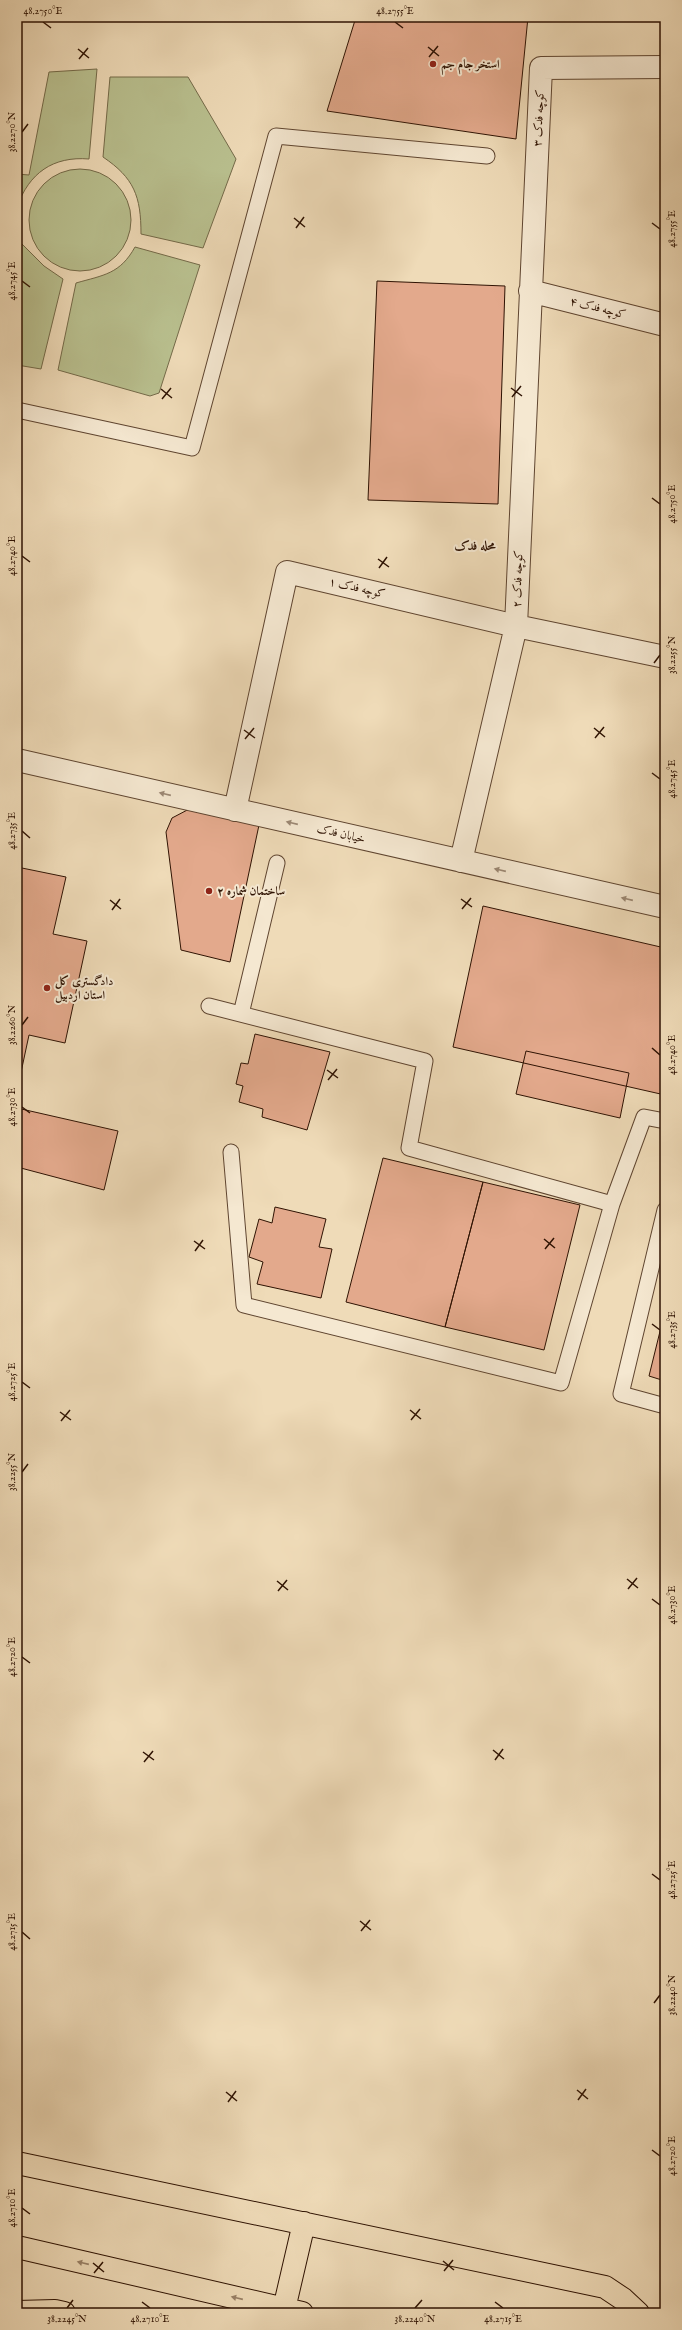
<svg xmlns="http://www.w3.org/2000/svg" width="682" height="2330" font-family="'IM FELL English',Amiri,serif">
<style>
.green{fill:#b9c08f;stroke:#746a49}
.building{fill:#e3a98c;stroke:#2f1303}
.lines{fill:none;stroke-linecap:round;stroke-linejoin:round}
.service-casing{stroke:#5f4530;stroke-width:17}
.minor-casing{stroke:#5f4530;stroke-width:24}
.trunk-casing{stroke:#2f1303;stroke-width:24}
.service{stroke:#f5e8d1;stroke-width:15}
.minor{stroke:#f5e8d1;stroke-width:22}
.trunk{stroke:#efdbb8;stroke-width:22}
.oneway{fill:#9c8874}
.oneway2{fill:#998167}
.ticks{fill:none;stroke:#2f1303;stroke-width:1.5}
.poi-dot{fill:#8f2418;stroke:#f5e8d1;stroke-width:1.5}
.labels{text-anchor:middle;dominant-baseline:central;stroke-width:4;stroke-linejoin:round;paint-order:stroke}
.poi-label{font-size:12px;font-weight:bold;fill:#2f1303;stroke:#f5e8d1;text-anchor:start}
.street-label{font-size:12px;fill:#2f1303;stroke:#f5e8d1}
.neighbourhood-label{font-size:13px;font-weight:bold;fill:#2f1303;stroke:#f5e8d1}
.neatline{fill:none;stroke:#2f1303;stroke-width:1.5}
.ticks-label{font-size:10px;text-anchor:middle;fill:#2f1303}
</style>
<rect width="100%" height="100%" fill="#efdbb8"/>
<filter id="stains"><feTurbulence type="fractalNoise" baseFrequency=".005" numOctaves="4"/><feColorMatrix values="0 0 0 0 .2 0 0 0 0 .09 0 0 0 0 .02 0 0 0 .5 -.17"/></filter>
<radialGradient id="worn" r=".72"><stop offset=".6" stop-color="#630" stop-opacity="0"/><stop offset="1" stop-color="#630" stop-opacity=".3"/></radialGradient>
<!-- green -->
<path class="green" d="M97,69L89,159C53,156 29,173 17,207V174L29,175L49,72Z
M110,77H188L236,159L203,248L141,234C141,196 134,178 103,157Z
M29 220a51 51 0 1 1 102 0a51 51 0 1 1-102 0Z
M21,243L44,266L63,279L41,369L17,365V244Z
M135,247L200,265L159,393L150,396L58,370L76,283C104,275 120,274 135,247Z"/>
<!-- building -->
<path class="building" d="M356,17H528L516,139L327,111Z
M377,281L505,286L498,504L368,500Z
M193,807L259,825L230,962L181,950L166,832L172,818Z
M17,867L66,877L53,934L87,941L65,1043L29,1035L17,1091Z
M483,906L665,948V1095L453,1047Z
M255,1034L330,1052L307,1130L262,1117L263,1109L239,1102L243,1086L236,1084L241,1063L248,1064Z
M526,1051L629,1073L620,1118L516,1094Z
M17,1108L118,1131L104,1190L17,1167Z
M383,1158L483,1182L445,1327L346,1302Z
M483,1182L580,1205L544,1350L445,1327Z
M275,1207L326,1219L319,1247L332,1249L321,1298L257,1284L263,1262L249,1257L259,1219L272,1223Z
M665,1311V1381L649,1376Z"/>
<g class="lines">
<defs>
<path id="service" d="M17,410L192,448L276,136L487,156
M209,1006L425,1061L409,1148L612,1204
M241,1014L277,863
M231,1152L244,1305L561,1383L612,1204L644,1117L665,1121
M665,1210L621,1394L665,1406"/>
<path id="minor" d="M530,291L665,325
M17,760L665,907
M235,810L287,572L516,626L665,657
M461,861L516,626L541,68L665,67"/>
<path id="trunk" d="M17,2163L605,2287L623,2299L638,2313
M17,2247L302,2313
M284,2309L304,2223
M17,2312L55,2311L64,2313"/>
</defs>
<!-- service casing -->
<use href="#service" class="service-casing"/>
<!-- minor casing -->
<use href="#minor" class="minor-casing"/>
<!-- trunk casing -->
<use href="#trunk" class="trunk-casing"/>
<!-- service -->
<use href="#service" class="service"/>
<!-- minor -->
<use href="#minor" class="minor"/>
<!-- trunk -->
<use href="#trunk" class="trunk"/>
</g>
<!-- one-way arrows -->
<defs><path id="oneway-solid" d="M-6-.8H1V-3.2L6.5 0L1 3.2V.8H-6Z"/></defs>
<g class="oneway">
<use href="#oneway-solid" transform="translate(165 794) rotate(-167)"/>
<use href="#oneway-solid" transform="translate(292 823) rotate(-167)"/>
<use href="#oneway-solid" transform="translate(500 870) rotate(-167)"/>
<use href="#oneway-solid" transform="translate(627 899) rotate(-167)"/>
</g>
<g class="oneway2">
<use href="#oneway-solid" transform="translate(83 2263) rotate(-167)"/>
<use href="#oneway-solid" transform="translate(237 2298) rotate(-167)"/>
</g>
<!-- ticks -->
<path class="ticks" d="M43,22L51,28M395,22L403,28M428,47L439,56M78,49L89,58M429,57L438,46M79,59L88,48M22,132L28,124M294,218L305,227M652,223L660,229M296,228L304,217M22,281L30,287M511,388L522,396M161,389L172,398M512,397L521,386M162,399L171,388M652,498L660,504M22,556L30,562M378,559L389,567M379,568L387,557M654,663L660,655M594,728L605,737M244,730L255,738M595,738L604,727M245,739L254,728M652,773L660,779M22,831L30,838M461,899L472,907M110,900L121,909M462,909L471,898M112,910L120,899M22,1025L28,1017M652,1048L660,1055M327,1070L338,1078M328,1080L337,1069M22,1107L30,1113M544,1239L555,1248M194,1241L205,1249M545,1249L554,1238M195,1251L203,1240M652,1324L660,1330M22,1382L30,1388M410,1410L421,1419M60,1412L71,1420M411,1420L420,1409M61,1421L70,1410M22,1472L28,1464M627,1579L638,1588M277,1581L288,1590M628,1589L637,1578M278,1591L287,1580M652,1599L660,1605M22,1657L30,1663M493,1750L504,1759M143,1752L154,1760M495,1760L503,1749M144,1762L153,1751M652,1874L660,1880M360,1921L371,1930M361,1931L370,1920M22,1932L30,1939M654,2003L660,1995M577,2090L588,2099M226,2092L237,2101M578,2100L586,2089M228,2102L236,2091M652,2150L660,2156M22,2208L30,2214M443,2261L454,2270M93,2263L104,2272M444,2271L453,2260M94,2273L103,2262M142,2302L150,2308M495,2302L503,2308M67,2308L73,2300M415,2308L422,2300"/>
<!-- markers -->
<g class="poi-dot">
<circle cx="433" cy="64" r="4"/>
<circle cx="209" cy="891" r="4"/>
<circle cx="47" cy="988" r="4"/>
</g>
<g class="labels">
<!-- poi labels -->
<g class="poi-label">
<text x="441" y="64">استخر جام جم</text>
<text x="217" y="891">ساختمان شماره ۲</text>
<text x="55" y="981">دادگستری کل<tspan x="55" dy="14">استان اردبیل</tspan></text>
</g>
<!-- street labels -->
<g class="street-label">
<text transform="translate(539 118) rotate(-87)">کوچه فدک ۳</text>
<text transform="translate(598 308) rotate(14)">کوچه فدک ۴</text>
<text transform="translate(518 579) rotate(-88)">کوچه فدک ۲</text>
<text transform="translate(357 588) rotate(13)">کوچه فدک ۱</text>
<text transform="translate(341 834) rotate(13)">خیابان فدک</text>
</g>
<!-- neighbourhood labels -->
<g class="neighbourhood-label">
<text x="475" y="546">محله فدک</text>
</g>
</g>
<!-- margin -->
<rect width="682" height="2330" fill="none" stroke="#efdbb8" stroke-width="44"/>
<rect x="22" y="22" width="638" height="2286" class="neatline"/>
<g class="ticks-label">
<text x="43" y="14">48.2750°E</text>
<text x="395" y="14">48.2755°E</text>
<text transform="translate(11 132) rotate(-90)" y="4">38.2270°N</text>
<text transform="translate(671 229) rotate(-90)" y="4">48.2755°E</text>
<text transform="translate(11 281) rotate(-90)" y="4">48.2745°E</text>
<text transform="translate(671 504) rotate(-90)" y="4">48.2750°E</text>
<text transform="translate(11 556) rotate(-90)" y="4">48.2740°E</text>
<text transform="translate(671 655) rotate(-90)" y="4">38.2255°N</text>
<text transform="translate(671 779) rotate(-90)" y="4">48.2745°E</text>
<text transform="translate(11 831) rotate(-90)" y="4">48.2735°E</text>
<text transform="translate(11 1025) rotate(-90)" y="4">38.2260°N</text>
<text transform="translate(671 1055) rotate(-90)" y="4">48.2740°E</text>
<text transform="translate(11 1107) rotate(-90)" y="4">48.2730°E</text>
<text transform="translate(671 1330) rotate(-90)" y="4">48.2735°E</text>
<text transform="translate(11 1382) rotate(-90)" y="4">48.2725°E</text>
<text transform="translate(11 1472) rotate(-90)" y="4">38.2255°N</text>
<text transform="translate(671 1605) rotate(-90)" y="4">48.2730°E</text>
<text transform="translate(11 1657) rotate(-90)" y="4">48.2720°E</text>
<text transform="translate(671 1880) rotate(-90)" y="4">48.2725°E</text>
<text transform="translate(11 1932) rotate(-90)" y="4">48.2715°E</text>
<text transform="translate(671 1995) rotate(-90)" y="4">38.2240°N</text>
<text transform="translate(671 2156) rotate(-90)" y="4">48.2720°E</text>
<text transform="translate(11 2208) rotate(-90)" y="4">48.2710°E</text>
<text x="67" y="2322">38.2245°N</text>
<text x="150" y="2322">48.2710°E</text>
<text x="415" y="2322">38.2240°N</text>
<text x="503" y="2322">48.2715°E</text>
</g>
<rect width="100%" height="100%" filter="url(#stains)"/>
<rect width="100%" height="100%" fill="url(#worn)"/>
</svg>
